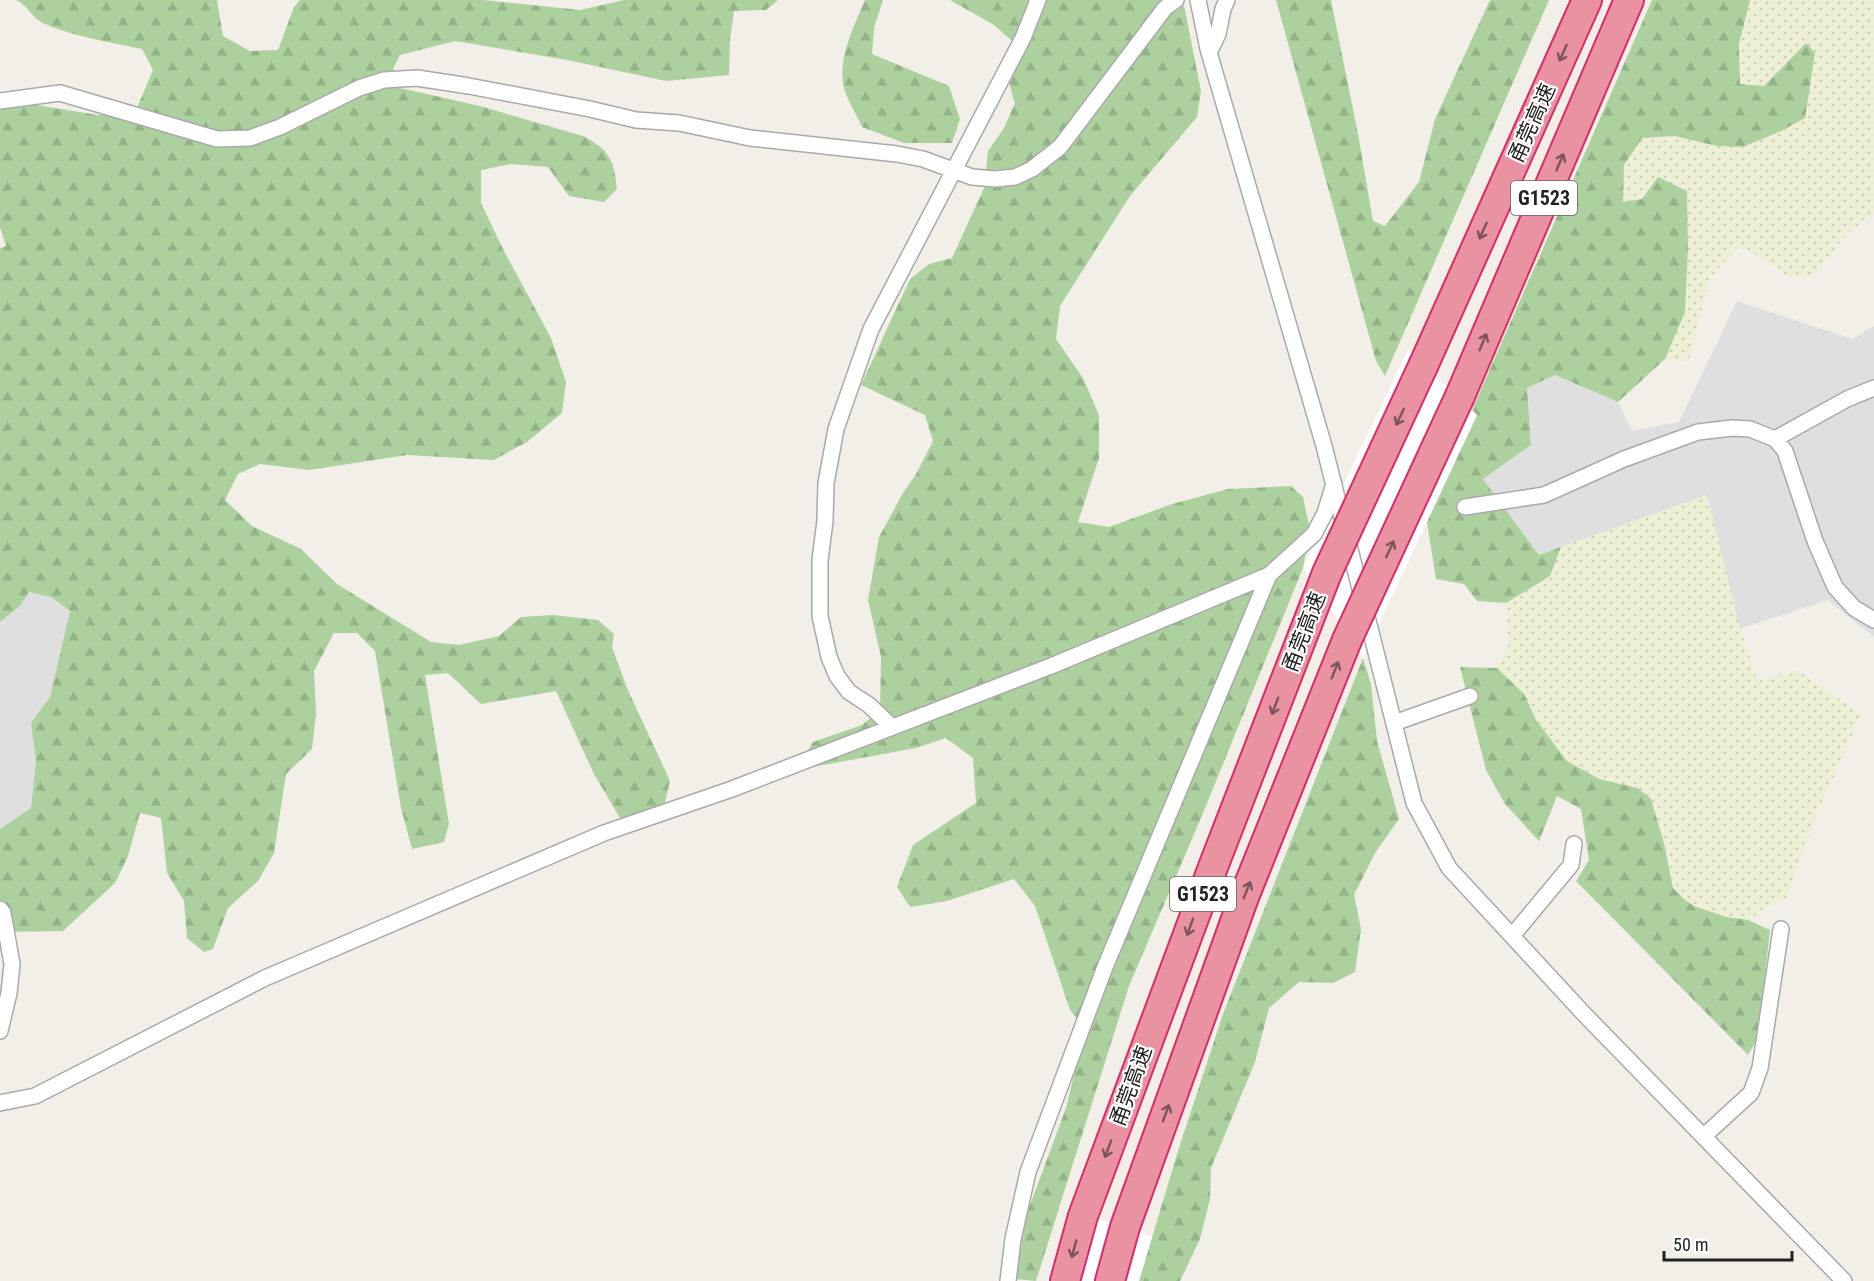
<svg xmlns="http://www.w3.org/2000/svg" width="1874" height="1281" font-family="'Roboto Condensed','Noto Sans SC',sans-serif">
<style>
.residential{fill:#e0dfdf}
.farmland{fill:url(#farmland-dots)}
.forest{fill:url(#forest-firs)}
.pier{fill:#fff}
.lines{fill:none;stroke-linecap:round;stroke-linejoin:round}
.minor-casing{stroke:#a9a9a9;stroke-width:18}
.motorway-casing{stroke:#dc2a67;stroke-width:32}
.minor{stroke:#fff;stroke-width:15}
.motorway{stroke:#e892a2;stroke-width:28}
.motorway-bridge-casing{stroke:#dc2a67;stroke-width:32;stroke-linecap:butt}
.motorway-bridge{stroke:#e892a2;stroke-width:28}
.oneway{stroke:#7b545c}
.labels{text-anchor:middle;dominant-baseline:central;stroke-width:4.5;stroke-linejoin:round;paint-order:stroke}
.shield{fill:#fff;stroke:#646464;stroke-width:1.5}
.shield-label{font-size:20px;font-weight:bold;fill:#222}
.street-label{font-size:21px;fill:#222;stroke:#fff}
</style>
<defs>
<pattern id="farmland-dots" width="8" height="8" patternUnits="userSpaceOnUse" patternTransform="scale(1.5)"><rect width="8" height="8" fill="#eef0d5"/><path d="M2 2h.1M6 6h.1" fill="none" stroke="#ccceb7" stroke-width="1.8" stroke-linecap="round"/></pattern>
<pattern id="forest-firs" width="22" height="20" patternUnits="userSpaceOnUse" patternTransform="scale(1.5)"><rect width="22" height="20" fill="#add19e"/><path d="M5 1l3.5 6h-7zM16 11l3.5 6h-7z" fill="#95b388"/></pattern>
</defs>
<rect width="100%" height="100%" fill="#f2efe9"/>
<!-- residential -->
<path class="residential" d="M1737,301L1853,339L1874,326V637L1828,600L1740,629L1707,496L1539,555L1483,479L1531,445L1527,388L1555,375L1618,402L1632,431L1679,422Z
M29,592L51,597L70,611L50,697L31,723L36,761L31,808L0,829V622L20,606Z"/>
<!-- farmland -->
<path class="farmland" d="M1750,0H1874V212L1845,236L1830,256L1810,277H1789L1745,248H1737L1710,278L1688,362L1665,359L1685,312L1688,248L1687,191L1622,202L1624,165L1643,137L1674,136L1717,146L1792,56L1764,86L1740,85L1739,44Z
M1707,495L1740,629L1758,681L1797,670L1862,714L1815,818L1787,897L1748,920L1726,917L1694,906L1685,900L1673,888L1664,843L1651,799L1638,788L1599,779L1567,761L1536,720L1524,694L1497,668L1509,644L1506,603L1550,576L1561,547Z"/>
<!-- forest -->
<path class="forest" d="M16,0H217L223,36L250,51L278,50L294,7L300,0H483L580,10L624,0H778L766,10L734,11L730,39L729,75L666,81L567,60L455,41L400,55L393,69L400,88L480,106L583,136C610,150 614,160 617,189L604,202L569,196L548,167L511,164L481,170V203L503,249L551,338L566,382L562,413L527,442L494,460L407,455L309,470L260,464L238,474L225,500L252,526L301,549L337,584L431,642L459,645L499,636L521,617L553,615L598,620L614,634L612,647L627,688L670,781L665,802L644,815L620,818L594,774L556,691L481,704L448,673L425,675L449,824L444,842L412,849L401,808L375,651L357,633H334L314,671L316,714L312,749L286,774L274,853L258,881L228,908L213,949L204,952L187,938L184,901L167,873L161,818L140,813L128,856L115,883L63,931L0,932V829L31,808L36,761L31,723L50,697L70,611L51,597L29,592L20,606L0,622V248L6,246L0,227V105L11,101L98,115L137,108L153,70L142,49C110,42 75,37 45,24C33,20 28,5 16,0Z
M865,0H883L874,28L872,54L949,86L960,119L952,143H904L862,127C856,113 845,97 843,83C839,55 855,24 865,0Z
M950,0H1181L1185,10L1201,91L1197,117L1130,196L1060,306L1056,339L1083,378L1099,415V458L1078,522L1109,527L1172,504L1228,489L1291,486L1303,497L1310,530L1303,568L1201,818L1129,986L1036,1281L1016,1279L1026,1216L1066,1108L1085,1029L1070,1010L1035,906L1014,879L947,901L910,907L897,887L913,845L976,803L973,758L946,738L916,748L796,770L813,742L862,725L880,710L881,657L868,600L879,537L903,493L916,474L933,441L925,415L861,385L910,279L929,264L952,258L984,188L988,151L1004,128L1015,103C1006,80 1010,66 1013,42L994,25Z
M1276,0H1331L1358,134L1373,221L1385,226L1419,182L1435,119L1490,0H1549L1385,376L1376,361Z
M1652,0H1750L1739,44L1740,84L1764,86L1806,43L1815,53L1805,118L1781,131L1743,147L1717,146L1674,136L1642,138L1624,165L1623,202L1642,199L1658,177L1687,191L1688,248L1685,312L1665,359L1618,402L1555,375L1527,388L1531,445L1483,479L1539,555L1561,547L1550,576L1506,603L1477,601L1464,584L1436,579L1427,522L1477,415L1472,410Z
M1363,658L1371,684L1377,741L1399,819L1375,853L1354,895L1361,929L1355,972L1333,983L1299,982L1269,1008L1255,1062L1211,1168L1210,1199L1200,1239L1180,1281H1139L1178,1151L1223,1014Z
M1460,667L1497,668L1524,694L1536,720L1567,761L1599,779L1638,788L1651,799L1664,843L1673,888L1685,900L1694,906L1726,917L1748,920L1770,930L1758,1038L1748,1055L1576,881L1589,860L1581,809L1557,796L1539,841L1505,804L1486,770Z"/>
<!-- pier -->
<path class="pier" d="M1408,350L1477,415L1363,658L1303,568Z
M1070,1209L1152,1237L1139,1281H1047Z"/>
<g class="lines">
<defs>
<path id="minor" d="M1198,0L1208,49L1324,446L1414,803L1449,868L1585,1015L1844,1281
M1209,53L1218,34L1223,9L1227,0
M0,101L60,93L217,139L250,138L280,127L359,88L384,80L417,78L469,86L590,109L636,120L679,123L750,138L897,154L923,159L972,177L995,179L1015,177L1032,169L1060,147L1165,8L1176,0
M1775,439L1847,399L1874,388
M1465,507L1544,495L1624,459L1698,432L1732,428L1750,429L1775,439L1785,451L1815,541L1835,587L1854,608L1874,620
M1394,723L1470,696
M892,727L869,705L849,692L837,676L829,657L820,616V560L825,521L826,483L836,429L871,329L1023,38L1038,0
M0,909L3,913L12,964L9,993L0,1031
M1512,936L1571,865L1574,844
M0,1103L35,1096L265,978L604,833L732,789L1051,666L1269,575L1314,534L1325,513L1334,484
M1704,1136L1751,1093L1760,1068L1781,929
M1008,1281L1013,1239L1028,1172L1105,967L1269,575"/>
<path id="motorway" d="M1424,364L1587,0
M1460,396L1629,0
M1065,1281L1083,1216L1213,867L1327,573
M1110,1281L1125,1227L1244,897L1347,640"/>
</defs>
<!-- minor casing -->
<use href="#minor" class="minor-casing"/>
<!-- motorway casing -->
<use href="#motorway" class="motorway-casing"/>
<!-- minor -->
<use href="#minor" class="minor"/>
<!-- motorway -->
<use href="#motorway" class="motorway"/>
<defs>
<path id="motorway-bridge" d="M1327,573L1424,364
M1347,640L1460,396"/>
</defs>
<!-- motorway-bridge casing -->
<use href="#motorway-bridge" class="motorway-bridge-casing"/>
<!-- motorway-bridge -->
<use href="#motorway-bridge" class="motorway-bridge"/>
</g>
<!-- one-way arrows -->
<defs><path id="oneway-shaft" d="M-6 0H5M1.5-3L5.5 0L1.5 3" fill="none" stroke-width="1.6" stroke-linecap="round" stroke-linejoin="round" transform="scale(1.5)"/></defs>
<g class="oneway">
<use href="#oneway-shaft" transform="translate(1563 53) rotate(114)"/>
<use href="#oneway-shaft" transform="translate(1560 162) rotate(-67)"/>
<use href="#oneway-shaft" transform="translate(1483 231) rotate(114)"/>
<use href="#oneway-shaft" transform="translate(1483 342) rotate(-67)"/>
<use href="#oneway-shaft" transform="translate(1400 417) rotate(115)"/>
<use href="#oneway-shaft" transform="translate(1390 549) rotate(-65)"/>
<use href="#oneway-shaft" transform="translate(1335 670) rotate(-68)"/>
<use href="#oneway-shaft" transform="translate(1275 706) rotate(111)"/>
<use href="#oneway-shaft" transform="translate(1247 890) rotate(-68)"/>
<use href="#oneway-shaft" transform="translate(1190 927) rotate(110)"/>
<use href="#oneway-shaft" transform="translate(1166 1113) rotate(-70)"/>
<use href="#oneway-shaft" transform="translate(1108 1149) rotate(110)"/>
<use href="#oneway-shaft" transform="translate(1074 1249) rotate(105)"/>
</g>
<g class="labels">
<!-- shield labels -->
<g class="shield">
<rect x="1511" y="181" width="66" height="34" rx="4.5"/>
<rect x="1170" y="877" width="66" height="34" rx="4.5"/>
</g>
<g class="shield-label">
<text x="1544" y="198">G1523</text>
<text x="1203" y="894">G1523</text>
</g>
<!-- street labels -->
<g class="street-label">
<text transform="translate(1532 123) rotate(-66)">甬莞高速</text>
<text transform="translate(1304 632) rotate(-69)">甬莞高速</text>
<text transform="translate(1131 1086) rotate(-70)">甬莞高速</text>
</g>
</g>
<!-- scale -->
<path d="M1664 1251v9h128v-9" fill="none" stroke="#222222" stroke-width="3"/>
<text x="1673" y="1251" font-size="18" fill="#222222" stroke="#ffffff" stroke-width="4.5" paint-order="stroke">50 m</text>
</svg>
